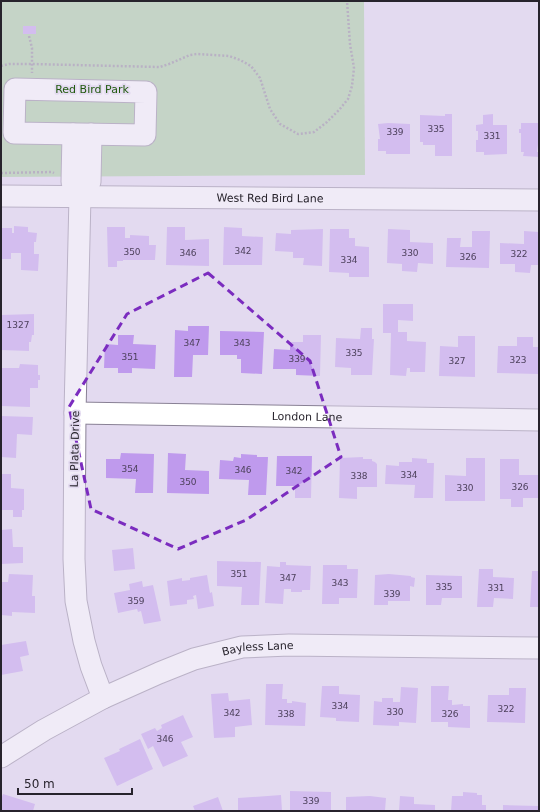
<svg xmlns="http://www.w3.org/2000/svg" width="540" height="812" font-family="'DejaVu Sans',sans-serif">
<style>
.green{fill:#a1cd96}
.building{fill:#bf9aed}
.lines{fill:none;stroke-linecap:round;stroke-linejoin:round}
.minor-casing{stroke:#898195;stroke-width:23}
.path{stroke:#857f8e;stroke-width:2.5;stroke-dasharray:2 2;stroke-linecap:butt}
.minor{stroke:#fff;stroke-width:21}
.marked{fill:none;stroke:#7b2cbf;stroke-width:3;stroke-dasharray:8 5;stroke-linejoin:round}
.labels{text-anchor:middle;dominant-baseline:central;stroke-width:3.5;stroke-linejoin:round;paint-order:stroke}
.number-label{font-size:9px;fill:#4d415c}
.park-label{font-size:11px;fill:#215a0e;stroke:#e3daf0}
.street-label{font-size:11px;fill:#27232c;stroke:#e3daf0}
</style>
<rect width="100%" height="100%" fill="#e3daf0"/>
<!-- green -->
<path class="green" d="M1,1H364L365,175L1,177Z"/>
<!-- building -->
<path class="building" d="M23,26H36V34H23Z
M445,114H452V156H435V145H423V142H420V115L445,116Z
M493,114V125H507V154L484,155V152H476V140H478V131H476V125L483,124V115Z
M388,123L410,124V154H386V151H378V139H380L378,124Z
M521,123H539V144H538L537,152H539V157L523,156L524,152H521V133H519V129H521Z
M14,226L28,227V232L37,233L36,242H34V254H39L38,271L21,270V253H11V259H1V228H12V233H14Z
M107,227H125V238H130V235L149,236V245H156L155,260H123V261H117V267H108Z
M167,227H185V240L209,239V266L166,265Z
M224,227L242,228V236L263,237L262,265H223Z
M323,229L322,266L303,265L304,258H293V252L275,251L276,233L291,234V230Z
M330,229H349V238H355V246L369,247V277H349V273L329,272Z
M388,229L410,230V242L433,243V264L418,263L417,272L402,271V264L387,263Z
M472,231H490L489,268L446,267L447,238H461L460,247H472Z
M524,231L539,232V265H531L530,273L515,272V264H500V243L524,244Z
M383,304H413V321L398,320V332H407V341L426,342L425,372H410V368H407L406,376L390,375L391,333H383Z
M34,314V335H32L31,342H29V351L1,350V315Z
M188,326H209L208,355H193L192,377H174L175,330L188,331Z
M361,328H372V339H374L372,375H351V368L335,367L336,338L360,339Z
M220,331L264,332L262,374L241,373V359H237V355H220Z
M118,335H134L133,344L156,345L155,369L132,368V373H118V368H104L105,344L118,345Z
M303,335H321L320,376L296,375V369H273L274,349L290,350V342H303Z
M458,336H475V377L439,376L440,346L458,347Z
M517,337H533V347H538V374L497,373L498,346H517Z
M20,364L38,365V375H40V380H38V388H30V407L1,406V368H19Z
M1,416L33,417L32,435L17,434L16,458L1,457Z
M121,453L154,454L153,493H135L136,479L106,478V459H120Z
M168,453L186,454L185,470L209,471V494L167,493Z
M241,454L257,455V457H268L266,495H248L249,480L219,479L220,460L233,461L234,457L241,458Z
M277,456H312L311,498H295V486H276Z
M363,457V459H372V461L375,462L377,464V487H357V499L339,498L340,458Z
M412,458L427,459V463H434L433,498H414L415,485L385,484L386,465L399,466V462H412Z
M466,458H485V501H445V475L466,476Z
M500,459H519V475H539V498H523V507H511V499H500Z
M1,474H11V488L24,489V510H22V517H13V510H1Z
M12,529L13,547H23V563L1,564V530Z
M133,548L135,569L114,571L112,550Z
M217,561L261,562L259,605H241L242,587L217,586Z
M280,562H286V565L311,566L310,590H302V592H291V589H284L283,604L265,603L267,566L280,567Z
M323,565H347V569H358L357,598H339V604H322Z
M479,569H493V577L514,578L513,599L494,598L493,607H477Z
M532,571H539V607H530Z
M9,574L33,575L32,596H35V613L12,612V616L1,615V582H8Z
M389,574L411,576V577L415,578L414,587L410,586V601H388V605H374L375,575Z
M207,575L210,593L212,592L214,606L198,609L196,595L193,596L194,599L187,600V604L170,606L167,581L182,578V581L190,580V578Z
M426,575L462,576V598H442L441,605H426Z
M142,581L143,587L153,585L161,621L144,624L141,611L138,612L137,609L118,613L114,593L130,590L129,584Z
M26,641L29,655L20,657L23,671L1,675V645Z
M266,684H283L282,699H287V703H292V701L306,703L305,726L265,725Z
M322,686H339V694L360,695L359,722L336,721V718L320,717Z
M431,686H449L448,700H452V705L463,704V706H470V728L448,727V722H431Z
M401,687L418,688L416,723L399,722V726L373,725L374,701L382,702V698H393V702H400Z
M509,688H526L525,723L487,722L488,695H509Z
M228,693L229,701L250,699L252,725L235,727V737L214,738L211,694Z
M183,715L193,737L181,742L188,756L163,767L153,746L148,749L141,734L155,728L157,731L162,728L161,725Z
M140,739L153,769L117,786L104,758L120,751L119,749Z
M290,791L331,792V811H290Z
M463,792L477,793V795H482V805H486V811H451L452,796H463Z
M3,794L35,804L33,811H1V799Z
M281,795L282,811H238V798Z
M370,796L386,798L385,811H346V797Z
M400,796L414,797V804L435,805V811H399Z
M218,797L223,811H195L193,806Z
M503,805L539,806V811H503Z"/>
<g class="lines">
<defs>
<g id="minor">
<path d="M15,89L146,92L145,135L14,133Z"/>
<path d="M73,134L72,182L80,196"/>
<path id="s1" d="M1,196L539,200"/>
<path d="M80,196L75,413L74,559L76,601L84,641L91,666L103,698"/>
<path d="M80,196L90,182L91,134"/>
<path id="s2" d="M75,413L539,420"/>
<path id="s3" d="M1,757L44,730L103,698L159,673L194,659L242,647L289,645L539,648"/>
</g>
</defs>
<!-- minor casing -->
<use href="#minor" class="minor-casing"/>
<!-- path -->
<path class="path" d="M29,36L32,48V73
M1,66L9,64H32L160,67L169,64L190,55L197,54L229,56L240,60L251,66L260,78L270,109L280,124L298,134L314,132L327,122L339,110L348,99L352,86L354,68L350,44L347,1
M1,173L52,172L54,173"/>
<!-- minor -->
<use href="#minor" class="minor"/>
</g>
<!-- marked area -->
<path d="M0 0H540V812H0ZM208,273L310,361L341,457L246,520L178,549L91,509L69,407L127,314Z" fill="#e3daf0" fill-opacity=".55" fill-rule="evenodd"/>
<path class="marked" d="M208,273L310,361L341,457L246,520L178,549L91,509L69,407L127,314Z"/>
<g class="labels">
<!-- number labels -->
<g class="number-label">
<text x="436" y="129">335</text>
<text x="395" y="132">339</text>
<text x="492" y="136">331</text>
<text x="243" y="251">342</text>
<text x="132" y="252">350</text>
<text x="188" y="253">346</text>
<text x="410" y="253">330</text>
<text x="519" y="254">322</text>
<text x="468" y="257">326</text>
<text x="349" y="260">334</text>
<text x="18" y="325">1327</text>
<text x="192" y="343">347</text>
<text x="242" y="343">343</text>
<text x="354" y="353">335</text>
<text x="130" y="357">351</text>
<text x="297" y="359">339</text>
<text x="518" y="360">323</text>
<text x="457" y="361">327</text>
<text x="130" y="469">354</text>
<text x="243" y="470">346</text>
<text x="294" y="471">342</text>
<text x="409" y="475">334</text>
<text x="359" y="476">338</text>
<text x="188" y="482">350</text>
<text x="520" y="487">326</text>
<text x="465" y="488">330</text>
<text x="239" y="574">351</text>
<text x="288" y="578">347</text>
<text x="340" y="583">343</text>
<text x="444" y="587">335</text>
<text x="496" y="588">331</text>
<text x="392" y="594">339</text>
<text x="136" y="601">359</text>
<text x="340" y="706">334</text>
<text x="506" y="709">322</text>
<text x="395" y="712">330</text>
<text x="232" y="713">342</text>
<text x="286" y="714">338</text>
<text x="450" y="714">326</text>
<text x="165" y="739">346</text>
<text x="311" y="801">339</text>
</g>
<!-- park labels -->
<g class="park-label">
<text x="92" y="89">Red Bird Park</text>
</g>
<!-- street labels -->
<g class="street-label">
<text stroke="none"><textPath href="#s1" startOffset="269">West Red Bird Lane</textPath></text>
<text stroke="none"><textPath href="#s2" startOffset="232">London Lane</textPath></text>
<text transform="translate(75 449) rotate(-89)">La Plata Drive</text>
<text stroke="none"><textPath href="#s3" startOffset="282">Bayless Lane</textPath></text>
</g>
</g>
<!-- border -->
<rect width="540" height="812" fill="none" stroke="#27232c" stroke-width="4"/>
<!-- scale -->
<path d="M18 788v6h114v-6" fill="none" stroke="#27232c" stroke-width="2"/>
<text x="24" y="788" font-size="12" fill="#27232c" stroke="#e3daf0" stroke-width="3" paint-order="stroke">50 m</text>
</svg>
